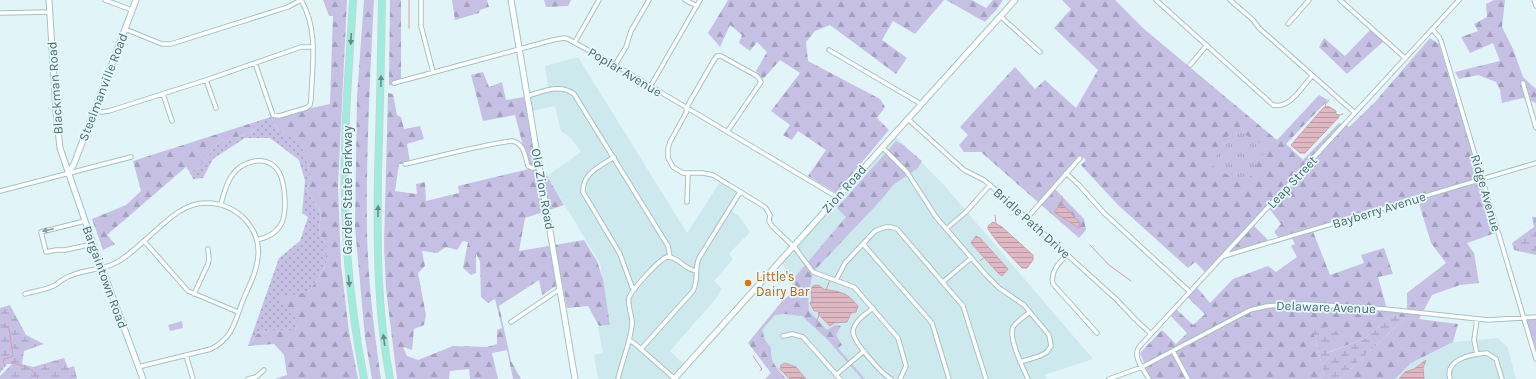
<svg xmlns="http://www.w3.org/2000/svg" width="1536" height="379" font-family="Karla,sans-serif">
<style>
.residential{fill:#cee9ed}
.grass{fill:url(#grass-dots)}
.forest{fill:url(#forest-firs);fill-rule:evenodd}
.wetland{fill:url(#wetland-marsh)}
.park{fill:url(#park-tufts)}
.pitch{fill:#c6c1e4}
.water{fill:url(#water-rules);stroke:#d09fae}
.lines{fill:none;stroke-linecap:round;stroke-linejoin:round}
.stream{stroke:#d09fae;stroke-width:1}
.street-casing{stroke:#a5c2c2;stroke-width:5.5}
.secondary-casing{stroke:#a1c4c3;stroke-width:7}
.highway-casing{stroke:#c9d3d2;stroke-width:8}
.street{stroke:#fff;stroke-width:3.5}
.secondary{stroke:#fff;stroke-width:5}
.highway{stroke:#9dedde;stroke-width:6}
.oneway{fill:#608d87}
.oneway2{fill:#8aa09e}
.food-dot{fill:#e8710a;stroke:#e6f9fd;stroke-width:1.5}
.labels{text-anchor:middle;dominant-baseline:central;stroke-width:3.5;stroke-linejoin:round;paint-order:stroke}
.street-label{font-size:13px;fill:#4b6d6a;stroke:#e6f9fd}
.food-label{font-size:13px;fill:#c56008;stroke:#e6f9fd;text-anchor:start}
</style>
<defs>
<pattern id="grass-dots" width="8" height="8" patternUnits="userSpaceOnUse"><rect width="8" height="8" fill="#c6c1e4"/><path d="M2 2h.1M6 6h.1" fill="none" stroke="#a3a1bd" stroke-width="1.8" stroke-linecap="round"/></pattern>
<pattern id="forest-firs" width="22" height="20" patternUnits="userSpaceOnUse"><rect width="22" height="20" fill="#c6c1e4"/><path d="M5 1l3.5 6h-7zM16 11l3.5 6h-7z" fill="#a3a1bd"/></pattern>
<pattern id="wetland-marsh" width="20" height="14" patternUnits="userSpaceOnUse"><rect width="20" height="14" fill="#c6c1e4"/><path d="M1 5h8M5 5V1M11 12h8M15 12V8" fill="none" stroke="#a3a1bd"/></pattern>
<pattern id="park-tufts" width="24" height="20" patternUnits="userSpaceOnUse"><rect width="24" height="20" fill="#c6c1e4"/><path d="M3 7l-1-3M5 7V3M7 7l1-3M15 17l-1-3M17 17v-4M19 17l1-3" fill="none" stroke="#a3a1bd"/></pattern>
<pattern id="water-rules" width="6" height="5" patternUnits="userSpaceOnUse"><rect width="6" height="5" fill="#e0b8c4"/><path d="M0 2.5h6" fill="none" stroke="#b89aa3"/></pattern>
</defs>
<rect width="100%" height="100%" fill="#e1f5f9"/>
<!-- residential -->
<path class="residential" d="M578,57L687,233L720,182L742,195L732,211L739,216L750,232L729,254L733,259L714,281L722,289L714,301L670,351L685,365L672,379H598L594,355L603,353L598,327L610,325L600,263L547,176L581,152L571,138L561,131L555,106L532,111L528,92L548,87L545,66Z
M896,137L944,185L1093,359L1044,375L1047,379H782L764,351L762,330L775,315L789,311L804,313L782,263Z
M1498,338L1508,348L1516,379H1395L1411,363L1453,342Z"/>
<!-- grass -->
<path class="grass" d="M271,117L279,132L300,139L311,176L307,191L321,212L319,233L326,244V265L309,292L295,330H270L257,334L248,346L279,258L300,241L308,217L302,213L305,181L299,160L270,138H245L213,159L203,178L193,179L189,171L199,168L217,144L253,132L255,122Z"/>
<!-- forest -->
<path class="forest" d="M323,0H347L338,186L341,265L349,332L358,379H275L287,375L284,355L274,344L248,346L257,334L270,330H295L298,321L276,298L309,292L326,265V244L319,233L321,212L307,191L311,176L300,140L279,132L271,117L330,104L333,16H329Z
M364,0H374C370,77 366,154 367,231C368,280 374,330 381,379H372L365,338L355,227L357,96Z
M390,0H401V81L395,86L389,85Z
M452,0H487L489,7L480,10L479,13L455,20Z
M544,0H571L568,6L546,7Z
M728,0H944L915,34L893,21L882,40L907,58L896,74L830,25L815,31L806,42L808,61L880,99L885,107L877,118L889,130L836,193L808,176L826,150L798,131L792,140L783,135L790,125L771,111L800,73L780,60L763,79L756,71L767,52L757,42L750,51L739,43L742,35L730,25L720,47L708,33Z
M946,0H972L986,8L993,0H1003L997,9L985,22Z
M1062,0H1115L1143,28L1277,140L1319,95L1328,100L1286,144L1303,160L1339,123L1349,127L1375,102L1430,38L1439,44L1450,81L1498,232L1467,243L1474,253L1479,283L1460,285L1432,295L1419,319L1458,324L1453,342L1411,363L1395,379H1340L1405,318L1391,315L1366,338L1326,353L1319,324L1313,329L1324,375L1320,379H1149L1143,367L1144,363L1140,353L1162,330L1176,344L1187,333L1169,314L1175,308L1193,325L1205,314L1186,296L1195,285L1210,303L1233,279L1268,266L1276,272L1297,257L1291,246L1295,244L1290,235L1280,239L1274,232L1281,224L1268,207L1252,224L1270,242L1221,257L1206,273L1195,262L1188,268L1118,205L1081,165L1086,160L1081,156L1053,187L1084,219L1086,230L1079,238L981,152H964L959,145L968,135L960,127L1015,67L1035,89L1045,80L1076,108L1098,70L1054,28L1071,9ZM1417,197L1431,243L1446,263L1407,293V311L1387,309L1378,277L1393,274L1384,248L1361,255L1364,263L1330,275L1312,229Z
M1494,0H1505L1502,27L1513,49L1523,77L1536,89V103L1523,98L1502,103L1500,90L1496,82L1478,75L1459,79L1455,72L1500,61L1493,43L1470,53L1461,37L1478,31L1474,24L1487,17L1486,4Z
M1372,28L1385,40L1347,74L1319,47L1324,38L1345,56Z
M483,72L489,87L502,82L506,100L524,97L537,170L547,176L564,205L525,218L519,251L584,240L597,261L603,279L610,325L599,326L588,306L567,308L562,282L542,295L539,280L499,306L511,361L521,379H513L507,350L492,353L498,379H470L469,369L450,371L449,379H397L386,289L384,245L388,93L393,94L397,115L401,117L404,129L420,126L424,139L407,144L410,162L399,164L395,191L417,194L416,184L425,182L426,201L459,193L458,186L529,169L515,115L483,121L471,75ZM463,241L468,242L463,268L471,275L476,273V254L480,261L481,297L488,303L495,299L502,328L497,330V344L487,347L453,346L418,360L407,356L403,347L412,350L414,329L424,325L426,315L418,273L425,266L422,251L437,253L446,247L457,250Z
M255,122L253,132L217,144L199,168L189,171L186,167L107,235L115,244L103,250L92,219L126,205L141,191L133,161Z
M896,141L903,145L922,161L918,168L893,185L882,199L813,272L808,297L809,311L827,330L835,325L841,326L836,335L842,345L838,348L865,379H862L827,339L802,316L784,314L775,315L762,330L765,340L771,348C770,363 777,368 786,379H765L771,373L748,343L783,300L795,292L794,278L846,217L837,208Z"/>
<!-- wetland -->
<path class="wetland" d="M1532,217H1536V255L1514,250L1512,243L1534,227Z
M10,305L26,335L44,344L24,351L22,364L33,367L64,358L68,368L74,366L77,379H0V376L12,364H7L0,373V308Z
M1391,315L1405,318L1340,379H1320L1324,375L1313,329L1318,324L1341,335L1327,353L1366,338Z"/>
<!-- park -->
<path class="park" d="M1233,128L1267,147L1245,185L1211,165Z
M1536,317V359L1524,318Z"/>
<!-- pitch -->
<path class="pitch" d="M182,321L183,328L170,331L168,325Z"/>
<!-- water -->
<path class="water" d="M1328,106L1336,111V114L1339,115V117L1305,153H1300L1291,145L1323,108Z
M1059,206H1064L1080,223L1079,228L1054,212Z
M993,222L1002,227L1033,255V260L1027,268H1022L999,244L988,229V226Z
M976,236L980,238L1008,269L1002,276L999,274L971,243Z
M817,285C821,286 823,290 828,290C843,292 848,294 858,306L856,312L851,313L847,322L834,323L830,326C825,322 823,318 819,315L818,311H814L810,303L812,301L811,289L813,286Z
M1426,360L1423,368L1424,379H1399L1405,372L1414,369Z
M785,363L796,367L806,379H790L780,369L781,365Z"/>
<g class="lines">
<!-- stream -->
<path class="stream" d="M409,28V0
M1326,108L1325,105L1329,100
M1339,115L1343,114
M1062,196V205
M995,215L996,224
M1090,245L1109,265L1131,281
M980,261L986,256
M826,290L829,282
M816,323L819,315
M0,325H3L9,329L13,355L11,357L4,359L3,363L6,366
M753,356L762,369L760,371
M12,363L23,366L32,370L38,379"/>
<defs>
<path id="street" d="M105,0L132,10
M421,0V26L433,72
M685,0L697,6
M1156,0L1273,105C1290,109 1302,87 1312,76
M1230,0L1253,20L1259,28L1355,113
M1340,0L1405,58
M1534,0L1536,6
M0,13L50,12
M1000,16L1040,52
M1288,24L1309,0
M125,29L162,44H171L288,7L301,0
M1432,29L1439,37L1441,41L1536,359
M575,42L599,0
M829,50L921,104
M255,63L273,115L279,116L306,108L310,105L311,100C312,67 319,30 301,0
M615,65L626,47L631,31L649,0
M1190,65L1207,45
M206,80L216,108
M394,83L553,40L564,38L568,39L615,65L837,197
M1523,83L1536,128
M650,87L700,0
M163,94L172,121
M527,96C542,92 560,83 574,94L668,246L670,257
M94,109L101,112L109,111L206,80L301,47H313
M908,119L964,170L984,180L990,185L1116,299L1135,319L1151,334
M727,132L761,82L757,76L721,56H717L714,60L688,105L686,113L670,142L668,148V158L673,167L683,173H703L713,175L765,207L770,215L769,221L772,226L796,249L813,272L854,287L898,338L906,366L900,379
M882,147L907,172L936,217L986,275L999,288L1024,305L1049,335L1051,346L1047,352L1040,356L1020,362
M614,157C601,166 582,173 583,192L620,254L632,287L635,289
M405,164C441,156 476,146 512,141C524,143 525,156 528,166L532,168L539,167
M1066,173L1079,185L1104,213L1190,292
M0,191L131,157
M687,202L688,174
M221,204C226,184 232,165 255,161C262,160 270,162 275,167C286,177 288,215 280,226C275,234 266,238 257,240
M1027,218L1080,158
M85,221L41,232L46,252L56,250H65L93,244
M946,229L966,212L990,185
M144,241L188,291L238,312
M863,244L932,323L949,379
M1067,255C1059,263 1050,271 1053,284L1097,333
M1224,256L1536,163
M836,280L845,263L875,231L886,227H891L897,229L963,306L986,379
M943,282L971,258
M25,294C34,291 47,290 55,285C60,282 64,278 70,276C83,270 98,270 111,265C124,260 135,249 145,240C163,225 181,203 206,203C238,203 264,230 257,263C255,276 248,288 243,300C235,321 233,338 211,349L138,367
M194,294L208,264L209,260L208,249
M873,308C866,314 854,321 853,331C852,341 882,374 891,379
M1477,319L1474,340L1477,354
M511,322L560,289
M783,336L792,334L803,337L840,379
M629,340L634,343L675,379
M641,349L693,291C699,280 694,269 699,258L740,192
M1173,351L1188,379
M186,355L193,379
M836,375L864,351
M248,379L256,377L264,370
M618,379C622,361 630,343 632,325C633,316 627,306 629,298C631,290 660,259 667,257C677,256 684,269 696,271
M1028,379C1023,368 1008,338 1013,327C1017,321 1025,316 1030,312
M1109,379L1142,367L1250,310L1267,306L1306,304L1385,309L1488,320L1536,317
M1149,379C1144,370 1132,357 1139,347L1459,0
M1450,379C1444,359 1472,354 1487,353L1496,359L1502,379"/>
<path id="secondary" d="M49,0L56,111L60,148L93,244L143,379
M511,0L575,379
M68,174L74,164L136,0
M674,379L1015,0"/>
<path id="highway" d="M353,0C349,68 343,136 345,204C346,263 353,321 364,379
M382,0C381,58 380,115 378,173C377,242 377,311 390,379"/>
</defs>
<!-- street casing -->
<use href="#street" class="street-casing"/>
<!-- secondary casing -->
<use href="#secondary" class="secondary-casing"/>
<!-- highway casing -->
<use href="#highway" class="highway-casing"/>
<!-- street -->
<use href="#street" class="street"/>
<!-- secondary -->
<use href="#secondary" class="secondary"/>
<!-- highway -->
<use href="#highway" class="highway"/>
</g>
<!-- one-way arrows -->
<defs><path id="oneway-solid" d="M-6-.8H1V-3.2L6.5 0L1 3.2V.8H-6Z"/></defs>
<g class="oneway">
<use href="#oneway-solid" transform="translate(351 39) rotate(93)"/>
<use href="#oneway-solid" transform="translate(381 81) rotate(-89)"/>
<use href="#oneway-solid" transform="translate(378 211) rotate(-89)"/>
<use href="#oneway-solid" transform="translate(349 281) rotate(84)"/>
<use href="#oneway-solid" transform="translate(384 340) rotate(-98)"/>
</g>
<use class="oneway2" href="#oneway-solid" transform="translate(48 230) rotate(167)"/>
<!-- markers -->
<circle class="food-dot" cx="748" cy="283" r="4"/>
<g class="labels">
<!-- street labels -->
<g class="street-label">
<text transform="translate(625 72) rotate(31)">Poplar Avenue</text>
<text transform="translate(103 87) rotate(-69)">Steelmanville Road</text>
<text transform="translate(55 88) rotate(-94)">Blackman Road</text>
<text transform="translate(1292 182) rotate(-47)">Leap Street</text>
<text transform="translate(543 189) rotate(80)">Old Zion Road</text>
<text transform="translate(844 189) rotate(-48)">Zion Road</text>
<text transform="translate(347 190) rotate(-90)">Garden State Parkway</text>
<text transform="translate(1486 193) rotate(74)">Ridge Avenue</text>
<text transform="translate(1379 210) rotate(-17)">Bayberry Avenue</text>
<text transform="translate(1032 223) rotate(42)">Bridle Path Drive</text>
<text transform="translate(105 277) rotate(70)">Bargaintown Road</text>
<text transform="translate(1326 307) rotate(2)">Delaware Avenue</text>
</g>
<!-- food labels -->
<g class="food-label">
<text x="756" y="276">Little's<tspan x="756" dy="15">Dairy Bar</tspan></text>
</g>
</g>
</svg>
